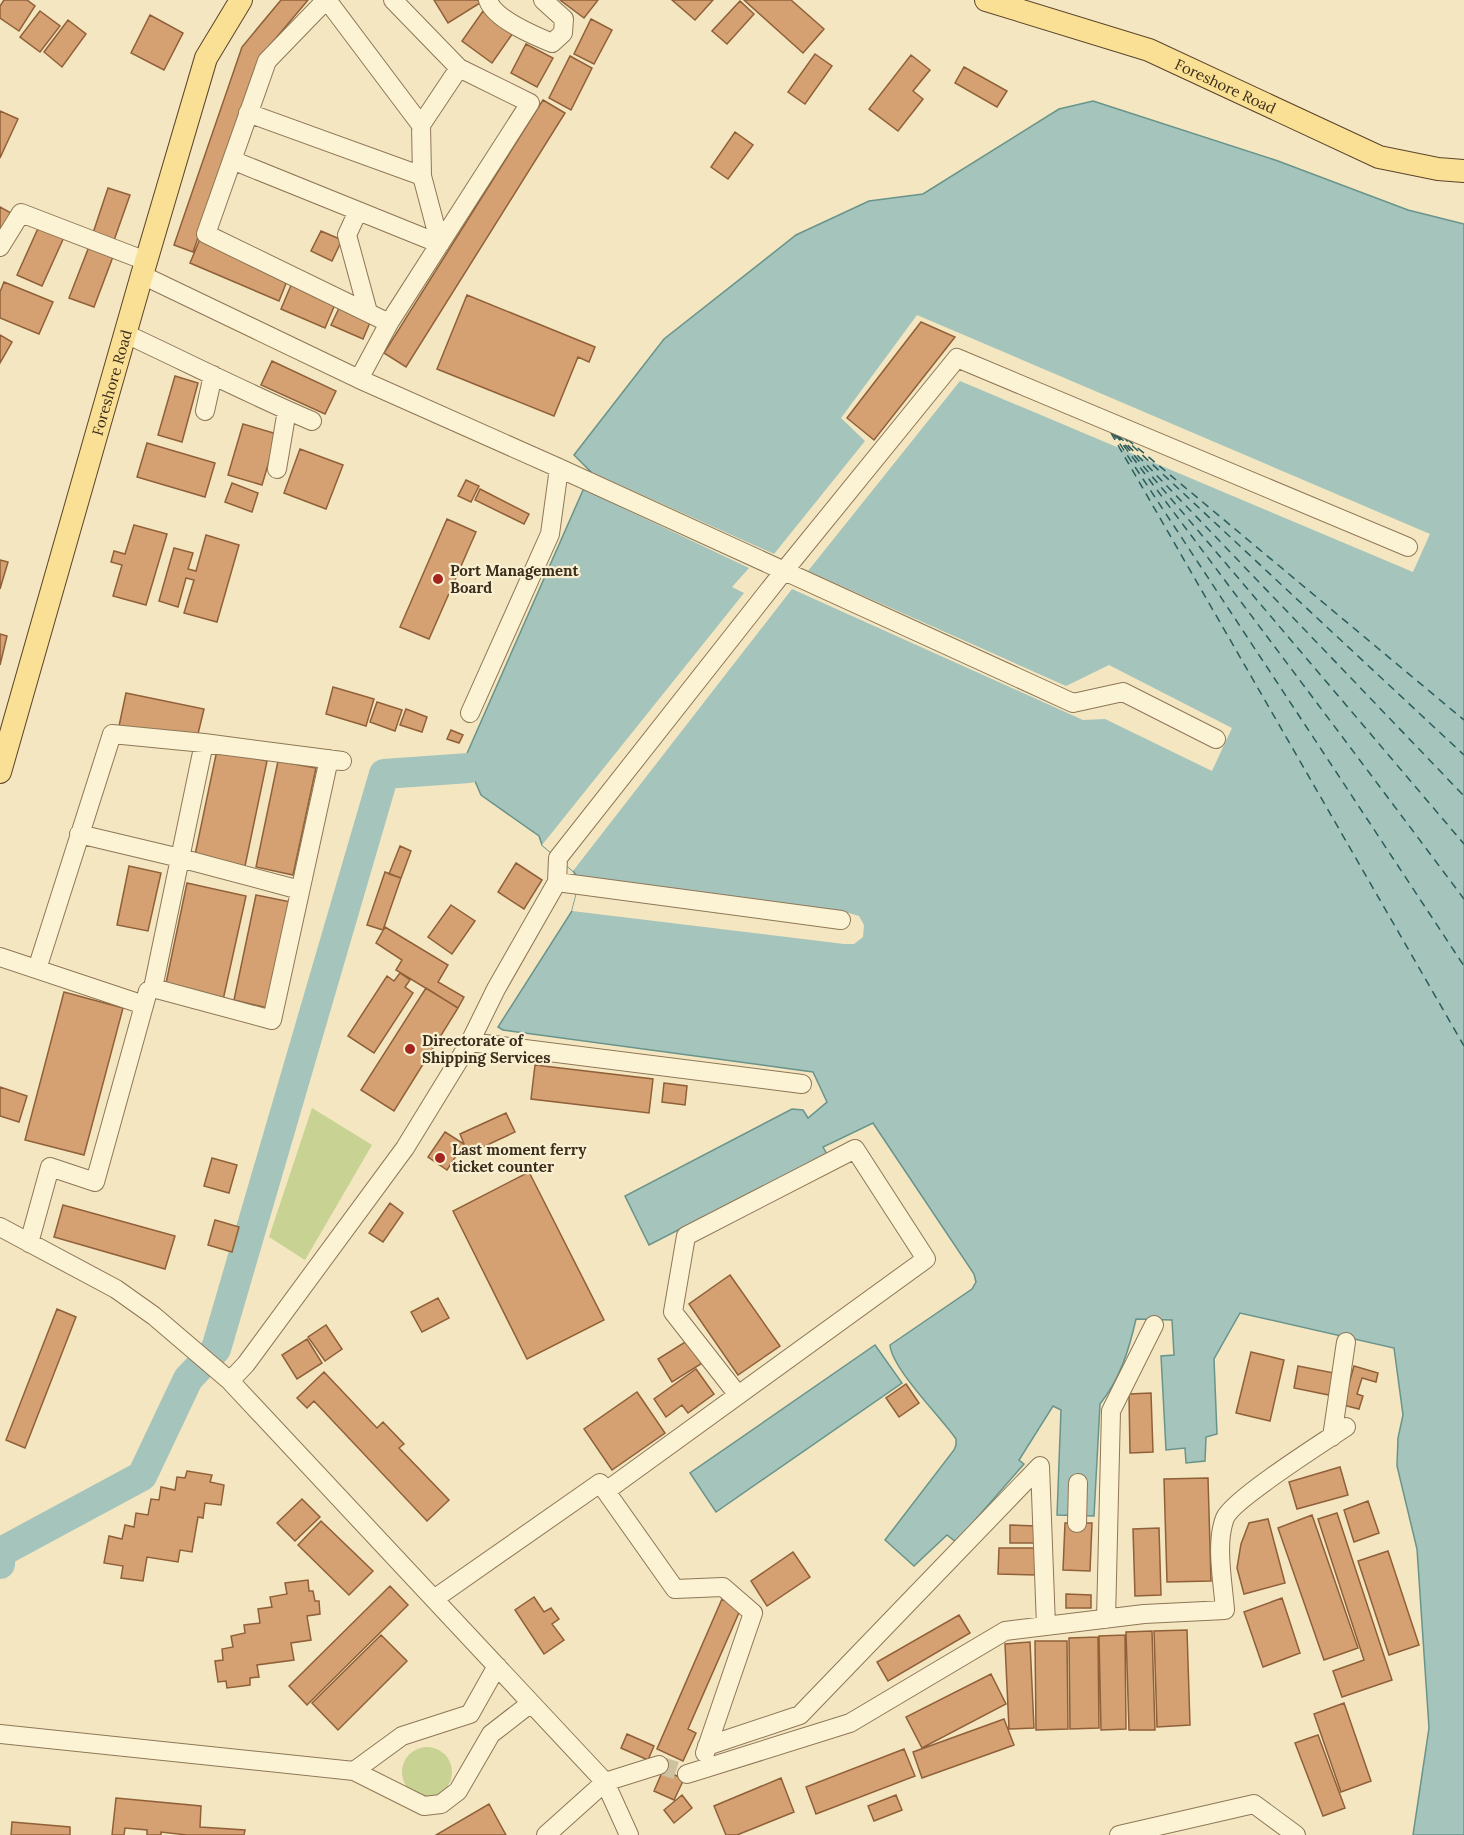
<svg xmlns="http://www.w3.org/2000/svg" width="1464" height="1835" font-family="Lora,serif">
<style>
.green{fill:#c7d293}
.water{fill:#a4c4bc;stroke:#69948b;stroke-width:1.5}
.pier{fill:#f3e6c0}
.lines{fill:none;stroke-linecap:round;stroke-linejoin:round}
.river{stroke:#a4c4bc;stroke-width:30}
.ferry{stroke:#2a5d5d;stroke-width:1.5;stroke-dasharray:8 6;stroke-linecap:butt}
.building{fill:#d5a172;stroke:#906039;stroke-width:1.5}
.minor-tunnel{stroke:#cec19f;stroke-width:18;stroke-dasharray:18 9;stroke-linecap:butt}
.minor-casing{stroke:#8e7756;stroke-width:20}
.major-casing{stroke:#5b442b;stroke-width:24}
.minor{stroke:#fcf3d5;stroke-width:18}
.major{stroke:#fae094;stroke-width:22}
.poi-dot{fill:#a4261f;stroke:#f9f0d1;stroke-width:2}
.labels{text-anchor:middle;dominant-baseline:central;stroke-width:4.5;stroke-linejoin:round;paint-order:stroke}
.street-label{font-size:15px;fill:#3c2d1c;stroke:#f9f0d1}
.poi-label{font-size:15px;font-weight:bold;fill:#3c2d1c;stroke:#f9f0d1;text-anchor:start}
</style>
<rect width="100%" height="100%" fill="#f3e6c0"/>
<!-- green -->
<path class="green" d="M312,1108L372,1145L305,1260L269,1237Z
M402 1772a25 25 0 1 1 50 0a25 25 0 1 1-50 0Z"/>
<!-- water -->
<path class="water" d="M1093,101L1278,161L1408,210L1464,224V1835H1413L1429,1728L1417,1549L1397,1466L1398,1438L1403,1415L1394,1348L1240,1313L1214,1359L1217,1434L1206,1437L1205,1461L1186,1463L1185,1448L1166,1450L1161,1356L1174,1355L1172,1320L1136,1319C1129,1350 1120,1379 1100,1404L1094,1516L1057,1515L1061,1410L1053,1406L1019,1460L1024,1464L956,1542L947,1535L914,1566L885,1540L954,1450L956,1445V1439C940,1416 892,1369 890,1345L972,1289L976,1282L974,1274L873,1123L823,1147L827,1154L649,1245L625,1196L792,1109L803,1110L808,1118L827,1102L813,1072L503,1030L498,1027L572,911L580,880L573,871L542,845L539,836L481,795L465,758L591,472L574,455L664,339L796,235L869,201L923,194L1059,109Z
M875,1345L902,1383L716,1512L690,1473Z"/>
<!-- pier -->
<path class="pier" d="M917,315L1430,534L1413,572L960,381L808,571L1066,686L1109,665L1232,728L1212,771L1105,719L1083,720L792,589L573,871L542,845L744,593L732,587L749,568L583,489L591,472L774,554L865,441L841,418Z
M580,880L849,913L859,916L864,925L863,937L854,944H844L572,911Z"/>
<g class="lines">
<!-- river -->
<path class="river" d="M0,1564L1,1552L142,1476L188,1379L216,1349L384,774L469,768"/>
<!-- ferry -->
<path class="ferry" d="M1112,432L1464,966
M1111,433L1464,1046
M1115,434L1464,899
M1116,434L1464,844
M1118,435L1464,796
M1122,436L1464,755
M1127,439L1464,720"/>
</g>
<!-- building -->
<path class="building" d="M4,0H27L35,6L19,31L0,18V6Z
M281,0H308L261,56L193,252L174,245L242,47Z
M434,0H478L480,3L448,23Z
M560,0H598L584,18Z
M672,0H713L695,20Z
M744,0H791L824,29L803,53Z
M740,1L754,14L727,44L712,31Z
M40,11L60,26L40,52L20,37Z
M483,11L513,33L492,63L462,41Z
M150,15L183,33L164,70L131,53Z
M591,19L612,30L594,64L574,54Z
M68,20L86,34L62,67L44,52Z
M526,44L553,58L537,87L511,73Z
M815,54L832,66L805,104L788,92Z
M911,55L930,70L913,91L923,99L898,131L869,109Z
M570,56L592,68L571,110L549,98Z
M964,67L1007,91L997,107L955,83Z
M543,100L565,113L406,367L384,353Z
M0,111L18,119L0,158Z
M735,132L753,145L728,179L711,167Z
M108,188L130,195L112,246L91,239Z
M0,207L11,213L0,233Z
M40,224L65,235L42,286L17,275Z
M321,231L342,240L332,261L311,251Z
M200,239L289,276L279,301L190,263Z
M90,244L114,254L94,307L69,298Z
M4,282L53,302L39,334L0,318V292Z
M292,283L336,302L325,328L281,309Z
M467,295L595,347L589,362L578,357L554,416L437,369Z
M341,304L372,318L363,339L331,325Z
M921,322L955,337L874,440L847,418Z
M0,335L12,342L0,363Z
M272,361L336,391L325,414L261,385Z
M175,376L198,383L182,442L158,435Z
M243,424L277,434L262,485L228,475Z
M147,443L215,463L205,497L137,477Z
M300,449L343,465L326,509L284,493Z
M466,480L479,486L471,502L458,496Z
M232,483L258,493L252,512L225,502Z
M480,489L529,514L524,524L475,500Z
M447,519L476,532L429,639L400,627Z
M134,525L167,534L146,605L113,596L122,565L111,562L114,551L125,554Z
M206,535L239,545L217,622L184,613L194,580L186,578L178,607L159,601L174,548L193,553L188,569L196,571Z
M0,560L8,562L0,589Z
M0,634L7,636L0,665Z
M333,687L374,699L366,726L326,714Z
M126,693L204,709L196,742L119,726Z
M377,702L402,710L395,731L370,722Z
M406,709L427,717L422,732L400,725Z
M451,730L463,735L459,743L447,739Z
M217,750L267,761L245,866L195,855Z
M278,761L316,768L293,875L256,867Z
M400,846L411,851L401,878L389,874Z
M516,863L542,880L524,909L498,892Z
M129,866L161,873L148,931L117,925Z
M385,872L401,878L383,930L367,925Z
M187,883L246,896L223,1000L165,988Z
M256,895L291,902L268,1008L234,1000Z
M451,905L475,921L452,954L428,937Z
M385,927L448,965L438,982L464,997L458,1008L396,970L402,960L376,943Z
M400,973L410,980L405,987L413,993L374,1053L348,1036L387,976L394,981Z
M426,988L458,1008L394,1111L361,1090Z
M64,992L123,1008L84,1155L25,1140Z
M535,1065L653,1079L649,1113L531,1099Z
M664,1083L687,1086L685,1105L662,1102Z
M0,1087L27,1096L19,1122L0,1116Z
M506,1113L515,1132L468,1154L460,1134Z
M445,1132L464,1144L447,1170L428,1157Z
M212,1158L237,1165L229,1193L204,1186Z
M529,1172L604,1320L527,1359L453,1211Z
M390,1203L403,1213L383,1242L369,1233Z
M63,1205L175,1236L165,1269L54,1237Z
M215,1220L239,1227L232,1252L208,1245Z
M730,1275L780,1346L738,1375L689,1304Z
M438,1298L449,1318L422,1332L411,1312Z
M57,1309L76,1317L25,1448L6,1440Z
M326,1325L342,1349L325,1361L308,1337Z
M307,1339L322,1363L297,1379L282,1355Z
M690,1339L704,1362L672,1382L658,1359Z
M1251,1352L1284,1360L1270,1421L1236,1413Z
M1298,1366L1334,1373L1329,1395L1294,1388Z
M1354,1366L1378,1373L1376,1382L1362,1378L1357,1394L1363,1396L1359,1409L1343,1405Z
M696,1369L714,1394L688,1413L682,1405L666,1417L654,1399Z
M324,1372L377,1428L383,1422L404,1444L399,1448L449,1500L427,1521L314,1401L307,1408L297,1398Z
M906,1384L919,1403L899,1417L886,1398Z
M637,1392L665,1433L612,1470L584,1429Z
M1151,1393L1153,1452L1130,1453L1129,1394Z
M1340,1467L1348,1495L1297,1509L1289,1482Z
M187,1471L212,1475L210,1482L224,1485L221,1505L205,1503L203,1518L198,1517L192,1552L180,1550L178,1562L147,1557L143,1581L121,1578L123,1566L104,1563L109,1536L122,1539L125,1525L134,1527L136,1513L148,1515L151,1499L159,1500L161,1487L175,1490L177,1477L185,1478Z
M1208,1478L1211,1581L1167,1582L1164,1479Z
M302,1499L320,1517L295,1541L277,1523Z
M1368,1501L1379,1533L1354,1542L1344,1510Z
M1337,1513L1392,1680L1342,1697L1333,1671L1364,1660L1318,1519Z
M1312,1515L1358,1648L1324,1660L1278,1528Z
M1268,1519L1285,1583L1244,1594L1237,1568L1241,1544L1249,1523Z
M321,1521L373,1571L349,1595L298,1545Z
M1065,1523H1092L1090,1571L1063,1570Z
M1010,1525L1037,1526L1036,1543H1010Z
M1159,1528L1161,1595L1135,1596L1133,1529Z
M999,1548H1038L1037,1575L998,1574Z
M1388,1551L1419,1645L1389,1655L1358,1561Z
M793,1552L810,1577L767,1606L751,1581Z
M308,1580L309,1591H313L315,1601H319L320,1614L307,1616L311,1640L291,1643L294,1660L257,1665L259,1677L250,1678V1685L227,1688L226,1681L218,1682L215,1661L223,1660L222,1649L233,1647L231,1636L245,1633L244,1625L260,1623L258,1609L272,1607L270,1597L287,1594L285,1583Z
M390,1586L408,1605L307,1705L289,1686Z
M1066,1594L1091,1595V1608H1066Z
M534,1597L544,1612L551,1608L559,1619L552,1624L564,1640L544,1654L515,1610Z
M1282,1598L1300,1653L1263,1667L1244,1612Z
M722,1599L741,1608L688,1729L696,1733L683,1761L657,1749Z
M959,1615L970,1633L888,1681L877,1662Z
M1187,1630L1190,1725L1157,1727L1154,1631Z
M1152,1631L1155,1730H1129L1126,1632Z
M381,1635L407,1661L338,1730L312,1703Z
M1125,1635L1126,1729L1101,1730L1099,1636Z
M1098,1637L1099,1728L1070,1729L1069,1638Z
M1035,1641H1067L1068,1729L1036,1730Z
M1030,1642L1034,1728L1009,1729L1005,1644Z
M991,1674L1006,1704L922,1748L906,1717Z
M1344,1703L1371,1781L1341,1792L1314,1714Z
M1004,1719L1014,1745L922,1778L913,1752Z
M627,1734L654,1746L648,1760L621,1748Z
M1318,1735L1345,1808L1323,1816L1295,1743Z
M904,1749L915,1776L816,1814L806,1787Z
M663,1770L684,1779L674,1800L654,1791Z
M781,1778L794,1812L737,1835H726L714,1806Z
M682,1795L692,1808L674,1823L664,1810Z
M896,1795L902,1810L874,1821L868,1806Z
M116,1798L201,1806L200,1827L245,1830L244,1835H187L161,1832V1835H147V1830L125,1828L124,1835H112Z
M489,1804L506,1835H436Z
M12,1822L70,1827V1835H11Z"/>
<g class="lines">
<!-- minor-tunnel -->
<path class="minor-tunnel" d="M659,1765L687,1774"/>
<defs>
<path id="minor" d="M326,0L267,61L206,234L389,323
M327,0L421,125L422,176L440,244
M488,0C494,19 535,36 552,43L563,33L564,19L543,0
M248,113L422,176
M421,125L459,68
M232,160L440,244
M358,211L347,235L368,312
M0,247L21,213L146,261
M142,275L359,379L559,468L1073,703L1123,692L1216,739
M126,334C188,363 249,394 312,421
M359,379L389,323L530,103L459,68L393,0
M205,411L213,375
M277,469L287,410
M470,713L550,534L559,468
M79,834L180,858L300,890
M557,882L841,920
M0,957L144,1005
M37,969L112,734L204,743L342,761
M153,988L272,1020L329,759
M470,1042L802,1084
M0,1227L116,1289L154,1316L230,1381L605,1782L629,1835
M29,1243L50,1167L95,1182L148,991L153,988L204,743
M230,1381L246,1364L405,1148L470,1042L496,989L557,882L558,858L784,571L957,358L1408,547
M1332,1437L1346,1342
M606,1491L926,1259L855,1149L686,1236L673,1312L738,1395
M1077,1523L1078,1483
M434,1599L600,1483L675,1589L723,1587L753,1613L705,1753
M1106,1619L1111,1411L1154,1325
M0,1734L354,1771L424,1806L441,1804L458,1791L491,1734L531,1703
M707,1746L800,1715L1040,1466L1046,1626
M354,1771L402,1736L470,1714L497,1666
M687,1774L850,1723L1005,1631L1144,1614L1225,1610C1223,1583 1215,1543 1225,1518C1232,1500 1325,1441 1346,1427
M546,1835L605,1782L659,1765
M1119,1835L1254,1804L1296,1835"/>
<g id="major">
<path id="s1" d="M986,0L1149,50L1379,157L1438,169L1464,171"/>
<path id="s2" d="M0,772L142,275L206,58L241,0"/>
</g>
</defs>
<!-- minor casing -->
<use href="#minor" class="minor-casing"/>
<!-- major casing -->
<use href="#major" class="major-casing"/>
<!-- minor -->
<use href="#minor" class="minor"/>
<!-- major -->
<use href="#major" class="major"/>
</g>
<!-- markers -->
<g class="poi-dot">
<circle cx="438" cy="579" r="6"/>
<circle cx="410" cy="1049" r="6"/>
<circle cx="440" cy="1158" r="6"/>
</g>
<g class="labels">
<!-- street labels -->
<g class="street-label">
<text stroke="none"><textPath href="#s1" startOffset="255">Foreshore Road</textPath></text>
<text stroke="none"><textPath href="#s2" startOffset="405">Foreshore Road</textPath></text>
</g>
<!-- poi labels -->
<g class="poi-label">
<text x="450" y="570">Port Management<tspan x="450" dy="17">Board</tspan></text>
<text x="422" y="1040">Directorate of<tspan x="422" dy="17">Shipping Services</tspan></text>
<text x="452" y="1149">Last moment ferry<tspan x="452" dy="17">ticket counter</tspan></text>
</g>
</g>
</svg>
